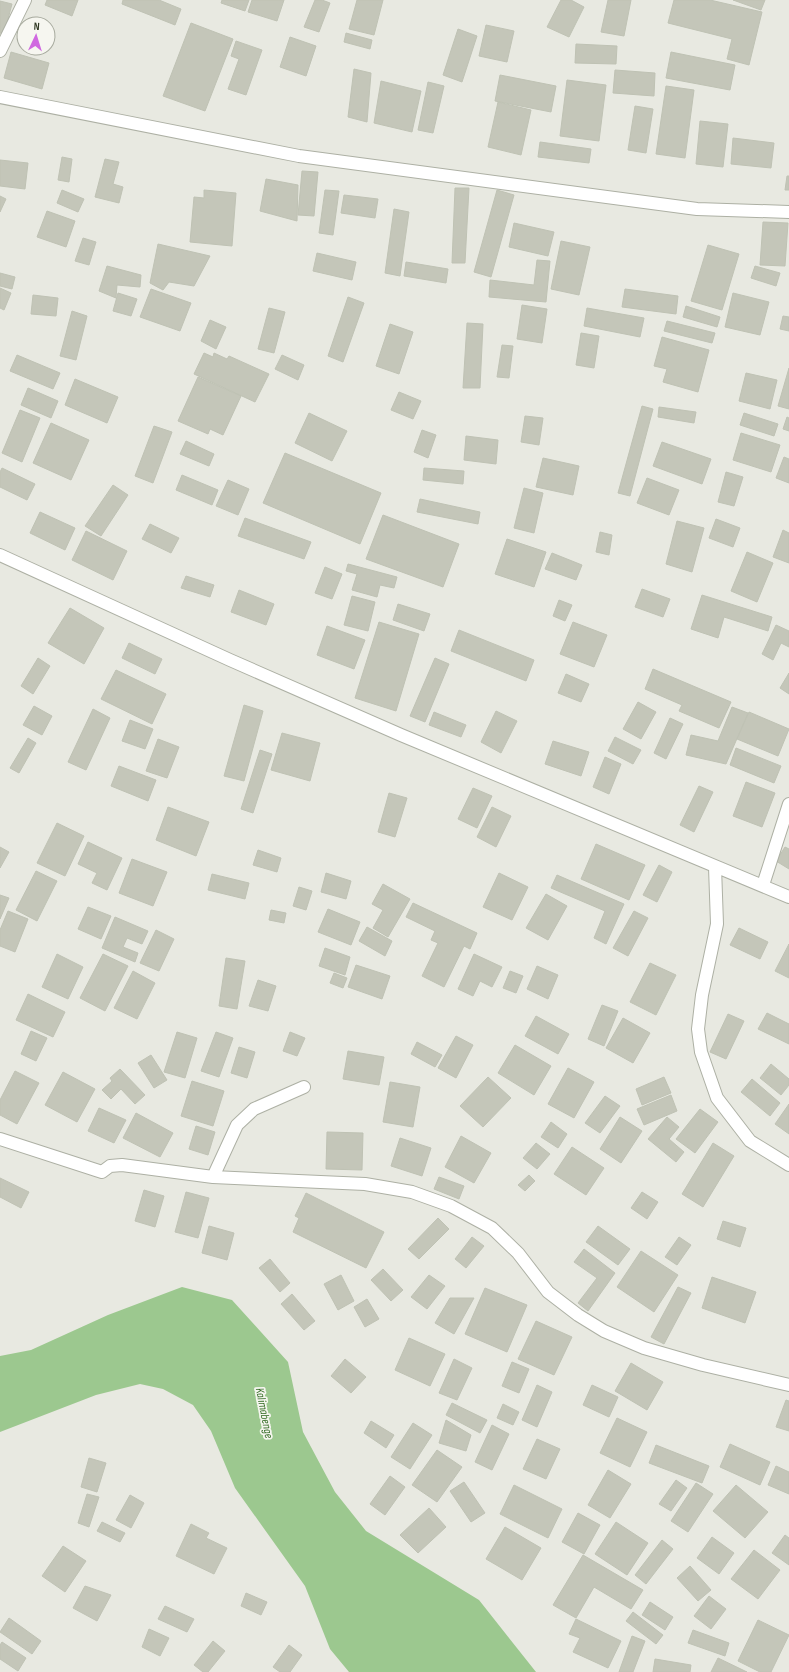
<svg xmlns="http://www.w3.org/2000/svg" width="789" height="1672" font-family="'Sofia Sans Condensed',sans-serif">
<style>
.water{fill:#9cc88f}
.building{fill:#c4c6b9;stroke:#bfc2b4}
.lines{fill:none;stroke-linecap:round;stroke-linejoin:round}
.minor-casing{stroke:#adb0a4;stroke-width:14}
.minor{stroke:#fff;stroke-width:12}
.labels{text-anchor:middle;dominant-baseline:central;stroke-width:3.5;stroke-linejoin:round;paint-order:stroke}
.water-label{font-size:12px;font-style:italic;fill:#346c25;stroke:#f6f6f0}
</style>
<rect width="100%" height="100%" fill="#e8e9e1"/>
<!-- water -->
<path class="water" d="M182,1287L232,1300L288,1362L303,1432L335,1492L366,1531L479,1600L536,1672H349L330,1649L305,1586L235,1488L211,1431L193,1405L163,1389L140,1384L96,1395L0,1432V1356L31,1350L108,1315Z"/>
<!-- building -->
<path class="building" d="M47,0H78L72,16L45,5Z
M123,0H159L181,9L175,25L122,4Z
M222,0H249L245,11L221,3Z
M252,0H284L277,21L248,12Z
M315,0H322L330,3L319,32L304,27Z
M357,0H383L374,35L349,29Z
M561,0H571L584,7L569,37L547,27Z
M608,0H631L624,36L601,32Z
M674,0H710L762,12L749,65L727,59L732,39L668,23Z
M733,0H765L761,10Z
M0,1L12,4L4,34L0,33Z
M191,23L233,39L205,111L163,96Z
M486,25L514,31L507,62L479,56Z
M458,29L477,36L462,82L443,75Z
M346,33L372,40L370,49L344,42Z
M290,37L316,46L306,76L280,67Z
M236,41L262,50L246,95L228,89L239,59L231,56Z
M576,44L617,46L616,64L575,63Z
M11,52L49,63L42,89L4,78Z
M671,52L735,65L730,90L666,78Z
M354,69L371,73L367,122L348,117Z
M615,70L655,73L654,96L613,93Z
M500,75L556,86L551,112L495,101Z
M567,80L606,85L599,141L560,136Z
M381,81L421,91L412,132L374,123Z
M428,82L444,86L433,133L418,130Z
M666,86L694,90L685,158L656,154Z
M498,102L531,110L521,155L488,147Z
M635,106L653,109L646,153L628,150Z
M700,121L728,124L723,167L696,164Z
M733,138L774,143L771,168L731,164Z
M540,142L591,149L589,163L538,157Z
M62,157L72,159L69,182L58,180Z
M105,159L119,162L113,184L123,187L119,203L95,197Z
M0,160L28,163L25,189L0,186Z
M302,171L318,172L314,216L298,215Z
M787,176H789V190H785Z
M266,179L298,185L297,221L260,211Z
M455,188H469L465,263H452Z
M62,190L84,199L78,212L57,203Z
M204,190L236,193L232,246L190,242L194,197L204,198Z
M325,190L339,191L333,235L319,233Z
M497,190L514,195L491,277L474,272Z
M344,195L378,199L375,218L341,213Z
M0,196L6,199L0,212Z
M394,209L409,212L400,276L385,273Z
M47,211L75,221L66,247L37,237Z
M763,222L788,223L785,266L760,265Z
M514,223L554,232L548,256L509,247Z
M83,238L96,242L89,265L75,261Z
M561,241L590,247L579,295L551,289Z
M158,244L210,256L194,286L169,282L163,290L150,283Z
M708,245L739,254L722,310L691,301Z
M317,253L356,262L352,280L313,271Z
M537,260L550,261L546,302L489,297L490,280L534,285Z
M406,262L448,269L446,283L404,276Z
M107,266L141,275L140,287L117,285L116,298L99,291Z
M755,266L780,273L776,286L751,278Z
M0,273L15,277L12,289L0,286Z
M0,288L11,293L4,310L0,308Z
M151,289L191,303L180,331L140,317Z
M625,289L678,296L676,314L622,307Z
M118,293L137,299L131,316L113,311Z
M733,293L769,302L760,335L725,327Z
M33,295L58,298L56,316L31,314Z
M348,297L364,303L343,362L328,356Z
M522,305L547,309L542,343L517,339Z
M686,306L720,317L717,327L683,317Z
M269,308L285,312L274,353L258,349Z
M587,308L644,318L640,337L584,326Z
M72,311L87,316L76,360L60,356Z
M783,316L789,317V331L780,329Z
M210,320L226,327L216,349L201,341Z
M667,321L715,333L712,343L664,331Z
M467,323L483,324L480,388H463Z
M390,324L413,332L399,374L376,366Z
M581,333L599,336L594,368L576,365Z
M662,337L709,350L698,392L663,382L667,369L654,366Z
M502,345L513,346L509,378L497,377Z
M204,353L213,357L214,353L227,359L229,356L269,374L255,402L194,374Z
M17,355L60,373L53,389L10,371Z
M282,355L304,365L298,380L275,369Z
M789,368V409L778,406Z
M746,373L777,380L770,409L739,401Z
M198,377L241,396L223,435L210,429L208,434L178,421Z
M75,379L118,397L107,423L65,405Z
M28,388L58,401L51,418L21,405Z
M399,392L421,401L413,419L391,410Z
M642,406L653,409L630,496L618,493Z
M659,407L696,412L694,423L658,417Z
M20,410L40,418L22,462L2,453Z
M309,413L347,431L332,461L295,443Z
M744,413L778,424L774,436L740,425Z
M525,416L543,418L539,445L521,442Z
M787,417L789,418V431L783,429Z
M51,423L89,440L71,480L33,463Z
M154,426L172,432L153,483L135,476Z
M422,430L436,435L428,458L414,452Z
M741,433L780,445L771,472L733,460Z
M466,436L498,440L496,464L464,460Z
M186,441L214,454L209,466L180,454Z
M662,442L711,459L702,484L653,466Z
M285,453L381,493L360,544L263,503Z
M784,457L789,459V483L776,478Z
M543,458L579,466L573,495L536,487Z
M2,468L35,484L27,500L0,487V472Z
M424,468L464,471L463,484L423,480Z
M726,472L743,477L734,506L718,502Z
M182,475L218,490L212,505L176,490Z
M647,478L679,490L669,515L637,503Z
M228,480L249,489L238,515L216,506Z
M113,485L128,495L101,536L85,526Z
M524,488L543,493L534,533L514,528Z
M420,499L480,512L478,524L417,512Z
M40,512L75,528L65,550L30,533Z
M383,515L459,544L443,587L366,559Z
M245,518L311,542L304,559L238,536Z
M716,519L740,528L733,547L709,538Z
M677,521L704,528L692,572L666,564Z
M150,524L179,538L171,553L142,539Z
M783,530L789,533V563L773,557Z
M86,531L127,551L113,580L72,560Z
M600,532L612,535L609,555L596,552Z
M507,539L546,552L534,587L495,574Z
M747,552L773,563L757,602L731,591Z
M552,553L582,565L576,580L545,569Z
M348,564L397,577L394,588L380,585L377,597L352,590L357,574L346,571Z
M325,567L342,574L332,599L315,593Z
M186,576L214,585L210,597L181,588Z
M642,589L670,599L663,617L635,607Z
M239,590L274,604L266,625L231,612Z
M702,595L772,617L768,631L724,617L718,638L691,629Z
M352,596L375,602L368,631L344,625Z
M559,600L572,605L565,621L553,616Z
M398,604L430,614L424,631L393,620Z
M70,608L104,628L84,664L48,643Z
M379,622L419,634L396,711L355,698Z
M573,622L607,635L594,667L560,654Z
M776,625L789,631V647L781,643L773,660L762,654Z
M327,626L365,640L354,669L317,655Z
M459,630L534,660L526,681L451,651Z
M129,643L162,659L155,674L122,658Z
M38,658L50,666L33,694L21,686Z
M435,658L449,664L425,722L410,716Z
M653,669L731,702L719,728L679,711L682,705L645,689Z
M116,670L166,694L152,724L101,699Z
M789,673V694L780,688Z
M566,674L589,684L581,702L558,693Z
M638,702L656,712L641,739L623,729Z
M244,705L263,711L244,781L224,776Z
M34,706L52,716L42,735L23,725Z
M732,707L748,713L726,764L686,755L691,735L718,741Z
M93,709L110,718L86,770L68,762Z
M496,711L517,721L501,753L481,742Z
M434,712L466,725L461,737L429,725Z
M749,712L789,729L778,756L737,739Z
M670,718L683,724L666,759L654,753Z
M130,720L153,729L145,749L122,741Z
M282,733L320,743L310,781L271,770Z
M615,737L641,750L633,764L608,751Z
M28,738L36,743L19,773L10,768Z
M158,739L179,747L167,778L146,771Z
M553,741L589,752L581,776L545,764Z
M736,748L781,766L774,783L730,765Z
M260,750L272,754L253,813L241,809Z
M605,757L621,764L609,794L593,787Z
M119,766L156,780L148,801L111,786Z
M746,782L775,793L762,827L733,816Z
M699,786L713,792L694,832L680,825Z
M473,788L492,796L477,828L458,819Z
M389,793L407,798L395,837L378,832Z
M168,807L209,822L196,856L156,840Z
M492,807L511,816L496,847L477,837Z
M57,823L84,836L65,876L37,863Z
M88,842L122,858L107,890L92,883L97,873L78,864Z
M596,844L645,865L629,900L581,879Z
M0,847L9,852L0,868Z
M785,847L789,849V869L776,861Z
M258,850L281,858L277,872L253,865Z
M132,859L167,872L153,906L119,893Z
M659,865L672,872L657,902L643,895Z
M36,871L57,881L37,921L16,910Z
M326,873L351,881L346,899L321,892Z
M499,873L528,887L512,920L483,907Z
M212,874L249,883L245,899L208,890Z
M557,875L624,904L606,944L594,938L605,911L551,888Z
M383,884L410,899L388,937L373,928L383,910L372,904Z
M299,887L312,891L306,910L293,906Z
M546,894L567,906L548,940L526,928Z
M0,895L9,898L0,919Z
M413,903L477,933L470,949L464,946L444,987L422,976L438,943L431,940L435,931L406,917Z
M88,907L111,916L101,939L78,929Z
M328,909L360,922L351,945L318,932Z
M271,910L286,913L284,923L269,920Z
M8,911L28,919L15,952L0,946V930Z
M634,911L648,918L628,956L613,948Z
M115,917L148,931L142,944L127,938L123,947L138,953L135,962L102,948Z
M367,927L392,941L385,956L359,941Z
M739,928L768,942L760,959L730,945Z
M156,930L174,939L159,971L140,963Z
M789,944V978L775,971Z
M325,948L350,957L345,975L319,966Z
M57,954L83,967L68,999L42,987Z
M103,954L128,966L105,1011L80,998Z
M474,954L502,967L492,987L480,981L473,996L458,989Z
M226,958L245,961L237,1009L219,1006Z
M650,963L676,975L656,1015L630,1002Z
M356,965L390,976L382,999L348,987Z
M537,966L558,975L548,999L527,989Z
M133,971L155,983L137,1019L114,1008Z
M510,971L523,976L516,993L503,988Z
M334,973L347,978L343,988L330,983Z
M258,980L276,986L268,1011L249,1006Z
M28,994L65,1012L53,1037L16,1020Z
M602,1005L618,1011L604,1046L588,1039Z
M767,1013L789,1024V1044L758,1029Z
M728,1014L744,1021L726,1059L710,1052Z
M536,1016L569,1034L558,1054L525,1036Z
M623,1018L650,1033L633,1063L606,1048Z
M31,1031L47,1038L36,1061L21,1054Z
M177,1032L197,1038L185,1078L164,1072Z
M216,1032L233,1038L219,1077L201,1071Z
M290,1032L305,1038L297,1056L283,1051Z
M456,1036L473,1045L456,1078L438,1068Z
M417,1042L442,1055L435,1067L411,1054Z
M515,1045L551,1066L534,1095L498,1073Z
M239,1047L255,1052L247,1078L231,1073Z
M348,1051L384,1057L379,1085L343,1079Z
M151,1055L167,1080L154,1088L138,1063Z
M771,1064L789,1079V1085L781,1095L760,1078Z
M568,1068L594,1082L574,1118L548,1104Z
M120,1069L145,1095L135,1104L121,1089L111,1099L102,1090L112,1081L110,1078Z
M15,1071L39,1083L17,1124L0,1115V1100Z
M63,1072L95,1089L77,1122L45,1105Z
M488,1077L511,1098L483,1127L460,1106Z
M664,1077L671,1093L642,1105L636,1089Z
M752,1079L780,1103L770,1116L741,1092Z
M192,1081L224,1091L213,1126L181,1116Z
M390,1082L420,1087L413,1127L383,1122Z
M671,1095L677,1111L644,1125L637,1109Z
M605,1096L620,1106L600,1133L585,1123Z
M789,1104V1134L775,1124Z
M99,1108L126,1120L114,1143L88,1131Z
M700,1109L718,1122L695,1153L676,1139Z
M136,1113L173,1133L160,1157L123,1138Z
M620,1117L642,1131L621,1163L600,1149Z
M667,1117L679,1127L669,1139L684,1152L676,1162L648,1139Z
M551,1122L567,1134L558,1148L541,1137Z
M196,1126L215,1132L208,1155L189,1149Z
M327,1132L363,1133L362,1170L326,1169Z
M461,1136L491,1153L474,1183L445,1167Z
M400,1138L431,1148L422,1176L391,1166Z
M536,1143L550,1154L537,1169L523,1158Z
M713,1143L734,1156L703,1207L682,1194Z
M572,1147L604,1168L586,1195L554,1174Z
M529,1175L535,1181L525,1191L518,1185Z
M439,1177L464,1186L459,1199L434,1189Z
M0,1178L29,1192L21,1208L0,1197Z
M144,1190L164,1196L155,1227L135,1221Z
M186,1192L209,1198L198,1238L175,1232Z
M642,1192L658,1202L647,1219L631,1208Z
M306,1193L384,1232L366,1268L293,1232L299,1218L295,1216Z
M438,1218L449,1229L419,1259L408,1249Z
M723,1221L746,1228L740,1247L717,1239Z
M209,1226L234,1233L227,1260L202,1253Z
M598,1226L630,1249L618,1265L586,1242Z
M472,1237L484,1246L466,1268L455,1259Z
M679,1237L691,1245L677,1265L665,1257Z
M584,1249L615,1273L588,1311L578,1303L597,1278L574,1262Z
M641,1251L678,1275L654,1312L617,1287Z
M270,1259L290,1283L280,1292L259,1268Z
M383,1269L403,1290L391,1301L371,1280Z
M341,1275L354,1301L338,1310L324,1284Z
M429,1275L445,1286L427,1309L411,1297Z
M712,1277L756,1292L745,1323L702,1308Z
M678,1287L691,1293L664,1344L651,1337Z
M485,1288L527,1305L507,1352L465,1334Z
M292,1294L315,1321L304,1330L281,1304Z
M450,1298H474L454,1334L435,1323Z
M367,1299L379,1319L365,1327L354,1307Z
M536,1321L572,1337L554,1375L518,1359Z
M409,1338L445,1354L430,1386L395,1370Z
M345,1359L366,1377L351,1393L331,1376Z
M454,1359L472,1368L457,1400L439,1393Z
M512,1362L529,1369L519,1393L502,1386Z
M631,1363L663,1382L647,1410L615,1391Z
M537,1385L552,1392L537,1427L522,1420Z
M592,1385L618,1397L609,1417L583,1405Z
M786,1400L789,1401V1431L776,1427Z
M452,1403L487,1420L480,1433L446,1415Z
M503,1404L519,1412L513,1425L497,1418Z
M617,1418L647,1432L630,1467L600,1453Z
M446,1420L471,1435L466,1451L439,1443Z
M371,1421L394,1435L386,1448L364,1433Z
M413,1423L432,1435L410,1469L391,1457Z
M492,1425L509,1434L492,1470L475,1462Z
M537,1439L560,1449L546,1479L523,1469Z
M730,1444L770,1462L760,1485L720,1467Z
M656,1445L709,1466L702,1483L649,1463Z
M437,1450L462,1467L437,1502L412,1485Z
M89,1458L106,1463L97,1492L81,1487Z
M776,1466L789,1472V1494L768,1485Z
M608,1470L631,1484L610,1518L588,1505Z
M390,1476L405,1487L385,1515L370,1504Z
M676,1480L687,1488L671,1511L659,1504Z
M464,1482L485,1513L471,1522L450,1491Z
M696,1483L713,1494L688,1532L671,1521Z
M514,1485L562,1509L548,1538L500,1514Z
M736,1485L768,1512L745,1538L713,1511Z
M87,1494L99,1497L89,1527L78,1523Z
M130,1495L144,1503L131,1528L116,1520Z
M429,1508L446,1527L418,1553L400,1535Z
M578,1513L600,1525L584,1554L562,1542Z
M102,1522L125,1533L120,1542L97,1531Z
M616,1522L648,1543L627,1575L595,1554Z
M191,1524L209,1533L206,1538L227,1548L214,1574L176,1556Z
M505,1527L541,1548L522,1580L486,1559Z
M785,1535L789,1538V1565L772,1553Z
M712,1537L734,1553L719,1574L697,1558Z
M662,1540L673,1549L646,1584L635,1575Z
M63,1546L86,1561L65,1592L42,1576Z
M754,1550L780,1570L758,1599L731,1579Z
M583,1555L643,1590L631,1609L594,1587L576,1618L553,1605Z
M690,1566L711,1590L698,1601L677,1578Z
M85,1586L111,1595L97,1621L73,1608Z
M246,1593L267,1602L261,1615L241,1606Z
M709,1596L726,1609L711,1629L694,1616Z
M650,1602L673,1617L665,1630L642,1615Z
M165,1606L194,1619L187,1632L158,1619Z
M633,1612L663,1635L656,1644L626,1621Z
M9,1618L41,1641L32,1654L0,1632Z
M576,1619L621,1641L608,1668L573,1652L580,1638L569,1634Z
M758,1620L789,1635L771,1672H760L738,1661Z
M149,1629L169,1638L160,1656L142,1647Z
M693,1630L729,1643L725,1656L688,1643Z
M632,1636L645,1641L633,1672H619Z
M213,1641L225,1651L208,1672H203L194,1665Z
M2,1642L26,1658L18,1671L0,1659V1645Z
M289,1645L302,1655L290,1672H280L273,1667Z
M718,1658L747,1672H711Z
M655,1659L691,1665L690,1672H653Z"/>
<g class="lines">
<defs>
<path id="minor" d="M0,51L25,0
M0,97L299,156L697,209L789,212
M0,555L230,660L401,735L789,897
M715,867L717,924L702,995L698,1029L701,1052L717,1098L750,1141L789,1165
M763,885L789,804
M0,1139L102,1172L110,1166L122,1165L213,1177L365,1184L412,1192L451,1206L492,1228L518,1253L548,1292L578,1315L604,1331L644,1348L703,1365L789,1385
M213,1177L237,1125L254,1109L304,1087"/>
</defs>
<!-- minor casing -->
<use href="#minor" class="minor-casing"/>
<!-- minor -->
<use href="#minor" class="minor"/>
</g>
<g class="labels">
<!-- water labels -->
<g class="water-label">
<text transform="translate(264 1413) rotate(79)">Kalimabenge</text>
</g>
</g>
<!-- north arrow -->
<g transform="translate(36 36) rotate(4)"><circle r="19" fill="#f6f6f0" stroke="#a7aa9e"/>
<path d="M0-3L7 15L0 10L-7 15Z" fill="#d068e0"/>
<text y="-6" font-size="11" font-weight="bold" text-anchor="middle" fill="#303823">N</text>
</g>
</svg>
